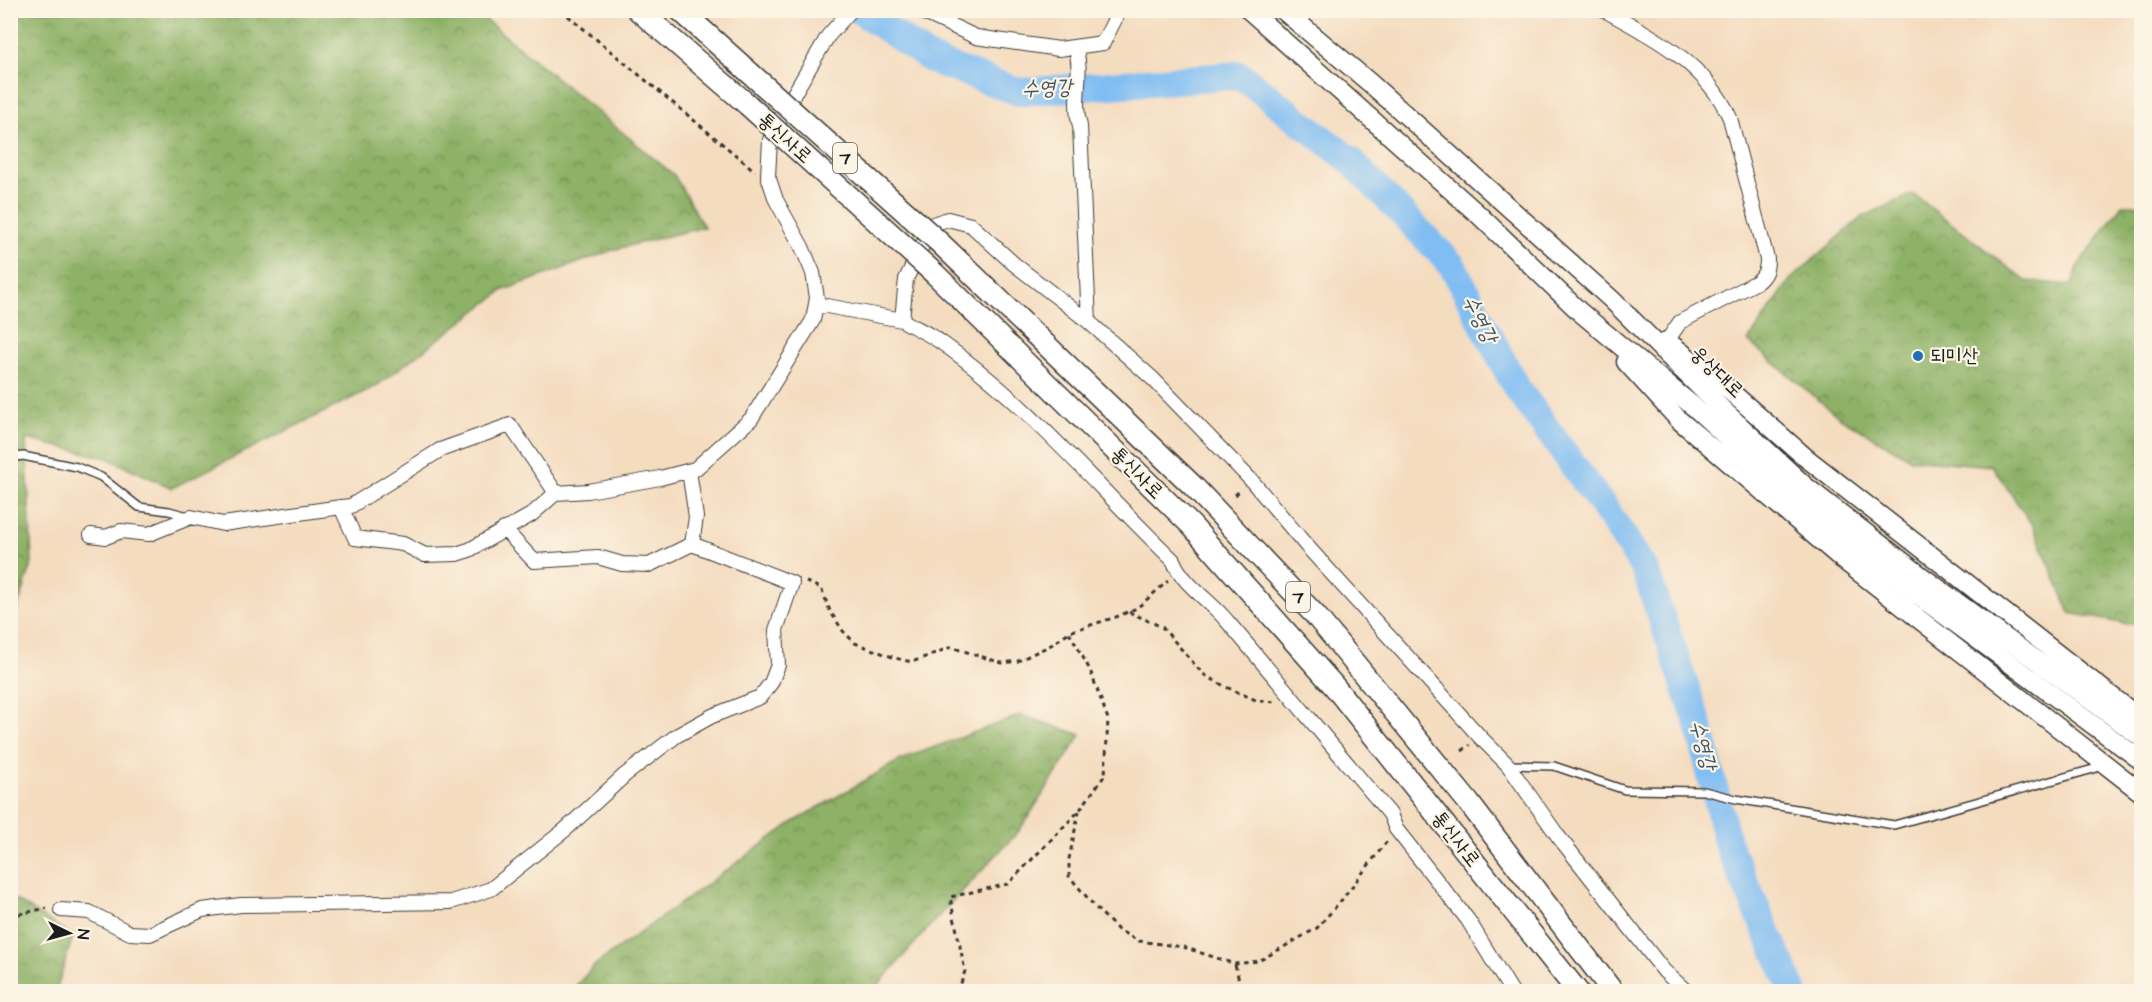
<svg xmlns="http://www.w3.org/2000/svg" width="2152" height="1002" font-family="'Architects Daughter','Poor Story',sans-serif">
<style>
.forest{fill:url(#forest-crowns);stroke:#546641;stroke-width:1.5}
.lines{fill:none;stroke-linecap:round;stroke-linejoin:round}
.river{stroke:#80bdf3;stroke-width:28}
.service-casing{stroke:#3c3934;stroke-width:10}
.minor-casing{stroke:#3c3934;stroke-width:16}
.secondary-casing{stroke:#3c3934;stroke-width:21}
.trunk-casing{stroke:#3c3934;stroke-width:24}
.path{stroke:#3c3934;stroke-width:3;stroke-dasharray:4.5 4.5;stroke-linecap:butt}
.service{stroke:#fff;stroke-width:7}
.minor{stroke:#fff;stroke-width:14}
.secondary{stroke:#fff;stroke-width:18}
.trunk{stroke:#fff;stroke-width:21}
.trunk-bridge-casing{stroke:#3c3934;stroke-width:24;stroke-linecap:butt}
.trunk-bridge{stroke:#fff;stroke-width:21}
.poi-dot{fill:#1f6fb2;stroke:#fcf5e5;stroke-width:2}
.labels{text-anchor:middle;dominant-baseline:central;stroke-width:4.5;stroke-linejoin:round;paint-order:stroke}
.shield{fill:#fcf5e5;stroke:#5f5d58;stroke-width:1.5}
.shield-label{font-size:18px;font-weight:bold;fill:#1c1c1c}
.street-label{font-size:20px;fill:#1c1c1c;stroke:#fcf5e5}
.poi-label{font-size:20px;fill:#1c1c1c;stroke:#fcf5e5;text-anchor:start}
.water-label{font-size:21px;font-style:italic;fill:#3f5467;stroke:#fcf5e5}
</style>
<defs>
<pattern id="forest-crowns" width="20" height="18" patternUnits="userSpaceOnUse" patternTransform="scale(1.5)"><rect width="20" height="18" fill="#8db166"/><path d="M2 6a3 3 0 1 1 6 0M12 15a3 3 0 1 1 6 0" fill="none" stroke="#728f53"/></pattern>
</defs>
<rect width="100%" height="100%" fill="#fcf5e5"/>
<filter id="ink" filterUnits="userSpaceOnUse"><feTurbulence type="fractalNoise" baseFrequency=".0167" numOctaves="2"/><feDisplacementMap in="SourceGraphic" scale="12" xChannelSelector="R" yChannelSelector="G"/><feConvolveMatrix kernelMatrix="1 2 1 2 8 2 1 2 1" color-interpolation-filters="sRGB"/></filter>
<filter id="wash" filterUnits="userSpaceOnUse"><feTurbulence type="fractalNoise" baseFrequency=".008" numOctaves="4" result="noise"/><feDisplacementMap in="SourceGraphic" scale="24" xChannelSelector="R" yChannelSelector="G"/><feGaussianBlur stdDeviation="1.35" result="paint"/><feColorMatrix in="noise" values="0 0 0 0 0 0 0 0 0 0 0 0 0 0 0 0 0 1.4 0 .05"/><feComposite in="paint" operator="in"/></filter>
<g filter="url(#wash)">
<rect width="100%" height="100%" fill="#f4dcbf"/>
<!-- forest -->
<path class="forest" d="M11,11H475L674,175L704,227L616,249L504,290L376,386L172,488L107,458L26,439L32,563L11,629Z
M1913,194L2026,281L2072,285L2079,264L2122,205H2141V624H2127L2070,613L2033,526L1992,466L1911,459L1840,418L1748,341L1790,280L1862,217Z
M1021,715L1081,735L1019,831L935,920L873,991H571L595,965L792,823L900,760Z
M11,900H16L73,936L56,991H11Z"/>
<g class="lines">
<!-- river -->
<path class="river" d="M859,10L932,60L1019,92L1240,75L1350,160L1452,265L1516,387L1608,513L1645,570L1699,726L1728,845L1794,992"/>
</g>
</g>
<g filter="url(#ink)">
<g class="lines">
<defs>
<path id="service" d="M10,458L23,456L77,467L101,477L139,507L169,511L188,516
M1509,765L1554,766L1625,790L1704,791L1736,799L1894,825L2104,766"/>
<path id="minor" d="M918,10L976,37L1059,49L1103,43L1115,19L1117,10
M1604,10C1653,36 1707,65 1730,118L1767,259C1767,270 1765,275 1757,282L1680,322L1667,341
M1075,47C1084,72 1072,100 1080,126L1089,322L1153,379L1251,480L1305,544L1481,738L1508,765L1558,836L1664,971L1687,992
M816,304L902,320
M1089,322L1014,264L971,225L948,219L933,224L906,279L902,320C915,328 930,334 942,343C1028,403 1097,487 1173,560C1183,585 1210,600 1227,621C1282,685 1335,750 1390,814L1396,829L1468,920L1512,992
M689,471L696,517L692,544
M341,507L351,506L440,450L510,425L556,493
M91,535L106,537L121,531L149,534L191,517L223,524L341,507L355,538L403,544L425,555L456,554L469,550L531,515L556,493L588,491L660,478L695,469L751,419L813,320L817,298L813,273L802,247L776,200L768,176L770,140L785,109L828,36L851,10
M61,910L89,912L130,933L150,934L202,910L241,905L451,902L491,889L566,829L625,775L676,736L712,716L760,697L771,683L778,665L776,630L792,583L692,544L649,565L622,564L598,557L534,561L504,529"/>
<path id="secondary" d="M1249,10L1479,215L1580,312L1694,407L1794,499L1916,594L2142,761
M1283,10L1370,83L1611,299L1723,410L1805,486L1924,578L2142,738
M1667,341L1722,384L1805,457L2142,720
M1626,362L1679,420L1842,559L2142,793"/>
<path id="trunk" d="M638,10L748,105
M680,10L750,73
M940,243L1193,486L1316,616L1469,803L1613,992
M935,274L1191,525L1334,686L1578,992"/>
</defs>
<!-- service casing -->
<use href="#service" class="service-casing"/>
<!-- minor casing -->
<use href="#minor" class="minor-casing"/>
<!-- secondary casing -->
<use href="#secondary" class="secondary-casing"/>
<!-- trunk casing -->
<use href="#trunk" class="trunk-casing"/>
<!-- path -->
<path class="path" d="M561,10L755,171
M1235,495L1241,490
M806,582L821,588L830,611L843,631L855,643L895,658L912,662L951,647L1002,663L1018,661L1051,645L1069,632L1116,617L1137,608L1168,581
M1129,612L1162,627L1203,674L1226,687L1258,701L1276,702
M1462,751L1470,745
M1079,811L1069,859V876L1096,908L1118,930L1139,941L1183,947L1235,964L1259,961L1317,928L1340,902L1388,840
M10,916L47,908
M1235,965L1242,992
M958,992L965,971L950,897L1008,884L1079,811L1105,775L1108,719L1090,670L1069,632"/>
<!-- service -->
<use href="#service" class="service"/>
<!-- minor -->
<use href="#minor" class="minor"/>
<!-- secondary -->
<use href="#secondary" class="secondary"/>
<!-- trunk -->
<use href="#trunk" class="trunk"/>
<defs>
<path id="trunk-bridge" d="M750,73L940,243
M748,105L935,274"/>
</defs>
<!-- trunk-bridge casing -->
<use href="#trunk-bridge" class="trunk-bridge-casing"/>
<!-- trunk-bridge -->
<use href="#trunk-bridge" class="trunk-bridge"/>
</g>
</g>
<!-- markers -->
<circle class="poi-dot" cx="1918" cy="356" r="6"/>
<g class="labels">
<!-- shield labels -->
<g class="shield">
<rect x="833" y="143" width="24" height="30" rx="4.5"/>
<rect x="1286" y="582" width="24" height="30" rx="4.5"/>
</g>
<g class="shield-label">
<text x="845" y="158">7</text>
<text x="1298" y="597">7</text>
</g>
<!-- street labels -->
<g class="street-label">
<text transform="translate(785 138) rotate(42)">통신사로</text>
<text transform="translate(1717 372) rotate(44)">웅상대로</text>
<text transform="translate(1137 473) rotate(45)">통신사로</text>
<text transform="translate(1456 839) rotate(52)">통신사로</text>
</g>
<!-- poi labels -->
<g class="poi-label">
<text x="1930" y="356">되미산</text>
</g>
<!-- water labels -->
<g class="water-label">
<text transform="translate(1047 88) rotate(-2)">수영강</text>
<text transform="translate(1480 319) rotate(63)">수영강</text>
<text transform="translate(1703 745) rotate(75)">수영강</text>
</g>
</g>
<!-- margin -->
<rect width="2152" height="1002" fill="none" stroke="#fcf5e5" stroke-width="36"/>
<!-- north arrow -->
<g transform="translate(69 933) rotate(95)" stroke="#fcf5e5" stroke-width="4.5" paint-order="stroke">
<path d="M0-4.5L10 22L0 15L-10 22Z" fill="#1c1c1c"/>
<text y="-9" font-size="16" font-weight="bold" text-anchor="middle" fill="#1c1c1c">N</text>
</g>
</svg>
